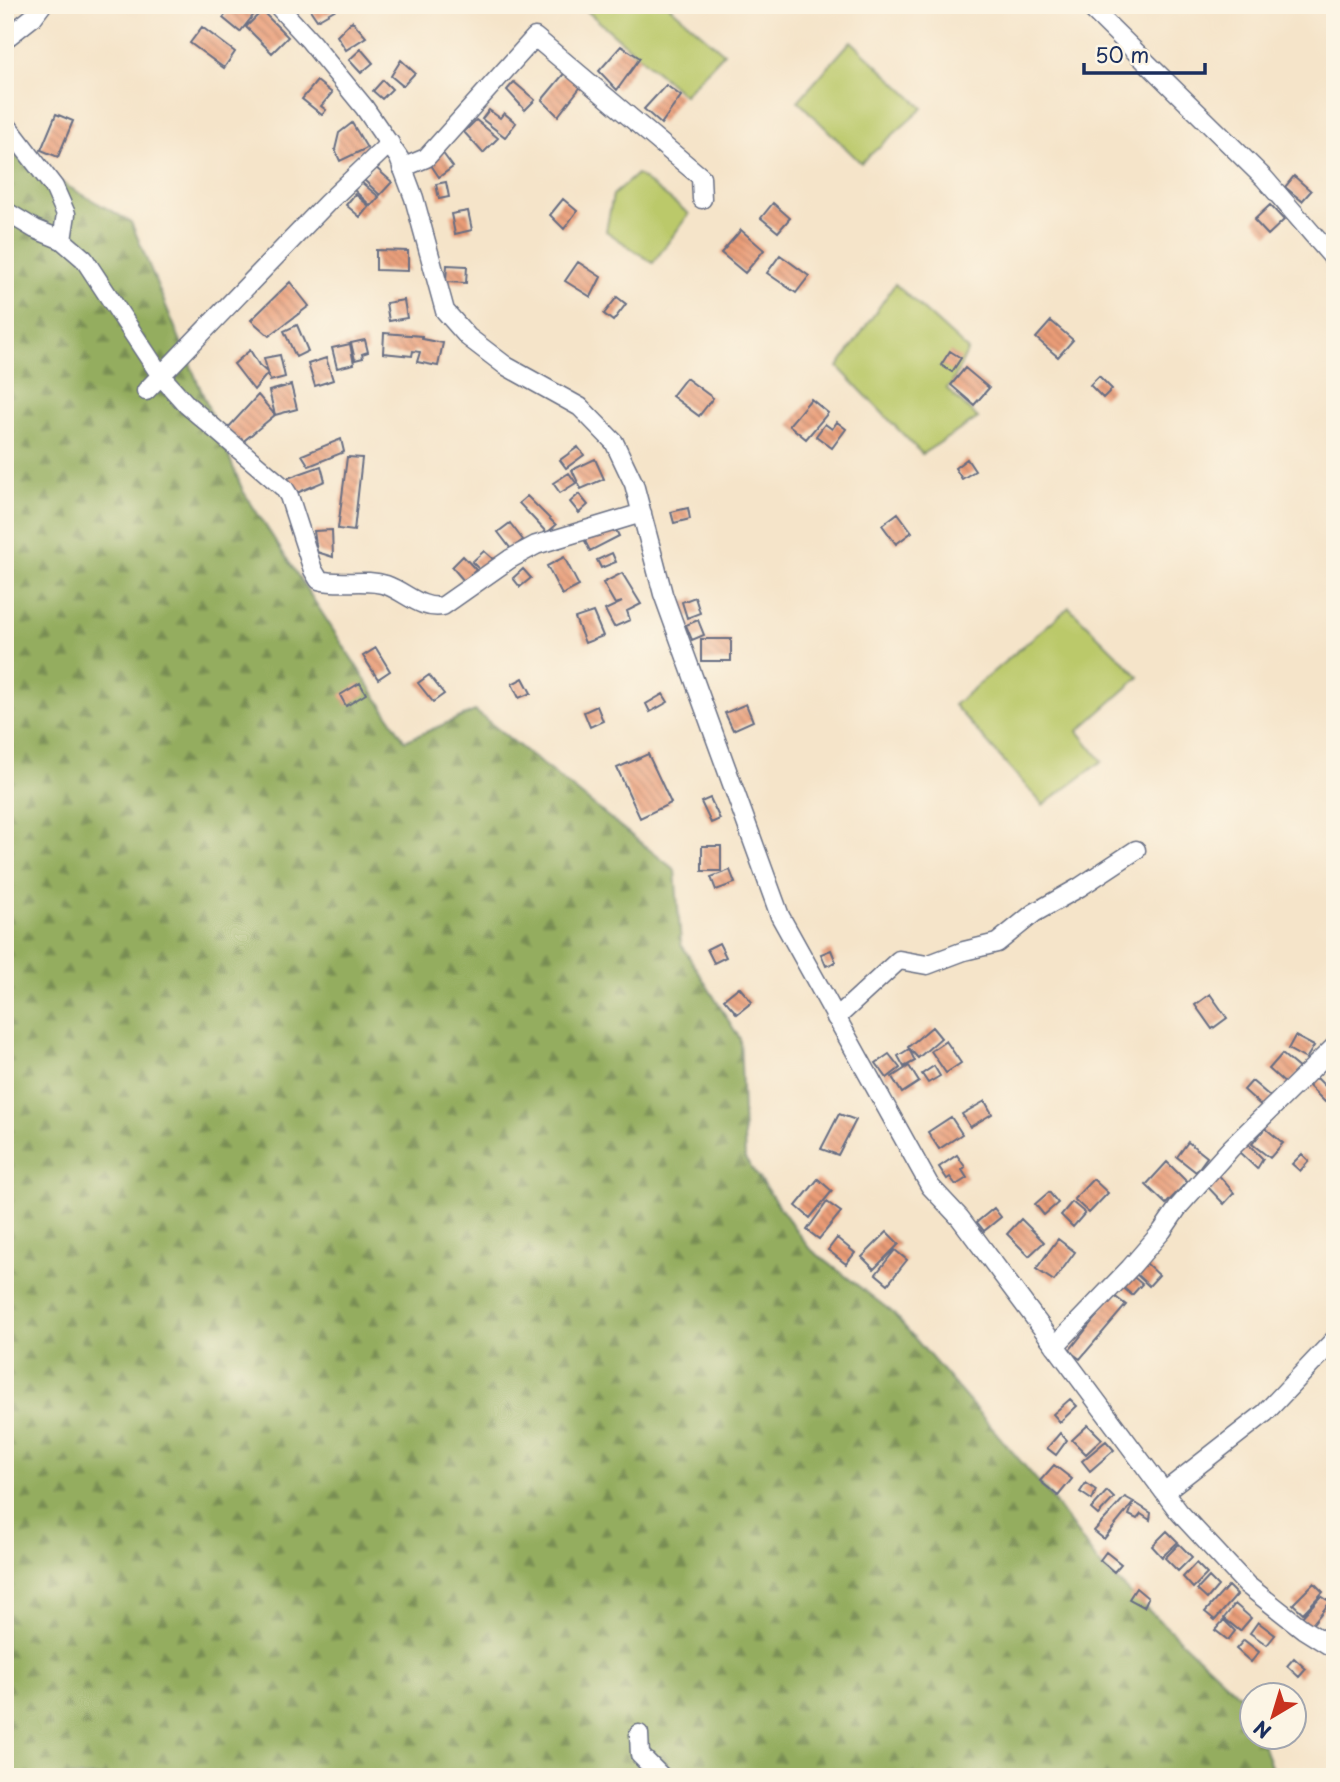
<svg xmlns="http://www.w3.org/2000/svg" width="1340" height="1782" font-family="'Playpen Sans',sans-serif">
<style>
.grass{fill:#bbc96b;stroke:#6b7c64;stroke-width:2}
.forest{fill:url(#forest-firs);stroke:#586e5e;stroke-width:2}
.building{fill:url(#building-back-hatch)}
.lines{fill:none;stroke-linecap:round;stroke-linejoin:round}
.street-casing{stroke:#676e83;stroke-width:21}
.street{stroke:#fff;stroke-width:18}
</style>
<defs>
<pattern id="forest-firs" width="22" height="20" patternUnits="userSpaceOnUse" patternTransform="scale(1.75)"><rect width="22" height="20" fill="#94ad5f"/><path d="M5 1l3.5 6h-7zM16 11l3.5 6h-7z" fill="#788d52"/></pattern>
<pattern id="building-back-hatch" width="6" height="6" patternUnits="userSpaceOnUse" patternTransform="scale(1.75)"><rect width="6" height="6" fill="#ea9c77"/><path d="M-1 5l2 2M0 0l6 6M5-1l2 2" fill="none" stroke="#bd8065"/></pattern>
</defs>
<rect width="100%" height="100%" fill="#fcf5e5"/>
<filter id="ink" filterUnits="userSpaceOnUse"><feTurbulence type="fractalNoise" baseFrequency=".0143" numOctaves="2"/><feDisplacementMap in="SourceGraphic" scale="14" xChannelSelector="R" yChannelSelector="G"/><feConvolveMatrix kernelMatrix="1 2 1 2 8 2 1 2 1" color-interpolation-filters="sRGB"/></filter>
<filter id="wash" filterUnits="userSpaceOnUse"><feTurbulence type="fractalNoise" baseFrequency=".00686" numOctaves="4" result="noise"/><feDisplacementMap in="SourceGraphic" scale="28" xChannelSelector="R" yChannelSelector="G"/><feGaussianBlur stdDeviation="1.57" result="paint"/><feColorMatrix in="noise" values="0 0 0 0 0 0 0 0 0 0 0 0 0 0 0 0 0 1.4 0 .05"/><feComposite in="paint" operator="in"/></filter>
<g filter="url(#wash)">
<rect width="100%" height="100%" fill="#f5e4c9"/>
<!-- grass -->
<path class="grass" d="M580,5H668L724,53L684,95Z
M851,41L923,108L861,163L798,101Z
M637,174L689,214L653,263L606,231L613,195Z
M895,284L968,350L951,385L946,388L978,418L922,454L838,367Z
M1069,607L1139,677L1078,731L1102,761L1043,805L954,705Z"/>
<!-- forest -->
<path class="forest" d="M5,151L131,222L243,491L405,741L475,711L675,870L681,944L740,1039L745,1159L809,1248L892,1312L1048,1493L1099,1564L1248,1703L1252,1716V1736L1260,1737L1275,1777H5Z"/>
<g id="blocks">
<!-- building -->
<path class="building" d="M233,5H255L259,8L240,32L223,18Z
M307,5H343L317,20Z
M262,11L288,37L272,53L246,27Z
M352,21L366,37L346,50L337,36Z
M202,27L235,52L224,68L190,43Z
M621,46L640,58L617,90L599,71Z
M361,49L373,63L361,73L349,60Z
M401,60L415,73L403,86L391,76Z
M567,70L583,84L558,116L542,100Z
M383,80L392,89L382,99L373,91Z
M317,81L332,93L321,106L326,110L322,115L302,99Z
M514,82L535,100L525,110L507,90Z
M666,85L681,96L661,124L644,109Z
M489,110L500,118L504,113L516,123L505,137L482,119Z
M56,114L73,121L58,157L41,150Z
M476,120L498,138L483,153L464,132Z
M352,123L367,148L340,161L335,150L339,133Z
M442,152L453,167L439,177L429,162Z
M375,167L392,182L380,195L363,179Z
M1294,176L1311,191L1302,201L1285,187Z
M361,182L379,197L371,206L354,190Z
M446,182L449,197L439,199L436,184Z
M355,194L369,206L360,217L346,205Z
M563,199L577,211L564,229L550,215Z
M773,203L790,218L778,232L761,218Z
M1270,205L1284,220L1268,235L1254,220Z
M468,211L472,230L455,234L451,214Z
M741,230L764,250L745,273L721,253Z
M376,250L408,251V271L376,270Z
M780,255L809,276L796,293L767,273Z
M578,262L601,277L591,297L565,281Z
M447,265L467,266L466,283L446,282Z
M290,282L309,306L269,336L251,320Z
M617,297L626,304L613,321L604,314Z
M404,300L407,318L389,321L386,303Z
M1051,321L1073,340L1058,357L1036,338Z
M297,325L308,351L296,357L284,331Z
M384,333L422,336V339L443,343L438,366L417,362L420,352L413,351L412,356L383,353Z
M365,340L368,352L362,354L363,358L355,360L351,343Z
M350,344L354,364L337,368L332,348Z
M250,350L259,365L268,373L264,358L280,355L285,377L270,381L268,373L254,390L234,364Z
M950,351L961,358L952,372L941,365Z
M326,358L333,380L315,386L308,364Z
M965,368L989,388L974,405L951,385Z
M1099,376L1112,389L1103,398L1090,385Z
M686,378L713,398L699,416L672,396Z
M291,385L297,409L275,415L240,444L227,429L258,395L275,415L269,391Z
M811,399L828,413L806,439L789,425Z
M837,422L846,429L832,448L816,436L825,424L832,429Z
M341,439L344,452L309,466L302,455Z
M578,447L584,455L566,468L560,460Z
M347,457L362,458L354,531L338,529Z
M595,459L604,479L581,489L572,470Z
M967,459L975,471L962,479L955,468Z
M321,466L325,481L292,495L288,478Z
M569,473L576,483L560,493L553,483Z
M579,494L588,505L579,513L570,502Z
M527,496L556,525L547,533L519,503Z
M688,508L690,519L674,523L671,512Z
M898,513L912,532L896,544L882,525Z
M510,523L523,540L511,549L498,532Z
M613,524L619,536L590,551L584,539Z
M332,530L333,557L317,552L314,531Z
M484,551L494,560L482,572L472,562Z
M612,553L616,562L601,568L597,560Z
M463,556L476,570L464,581L452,567Z
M564,557L579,586L562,595L547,566Z
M523,569L531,578L520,587L513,578Z
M622,573L641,604L627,611L630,620L614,627L605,610L622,602L615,604L603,583Z
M695,597L700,613L687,618L682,602Z
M593,612L603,636L585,643L575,618Z
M698,620L704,635L692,640L686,625Z
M701,639H731V661H701Z
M376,648L390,671L378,679L363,656Z
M429,675L444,694L433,702L418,683Z
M523,678L531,693L519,698L512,684Z
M360,683L366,694L346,706L340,695Z
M663,694L668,702L650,712L646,704Z
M746,704L753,721L733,730L725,713Z
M597,706L603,721L590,727L584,712Z
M648,754L671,803L640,818L617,768Z
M710,798L720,819L711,823L701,802Z
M702,846H721V871H702Z
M730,870L735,883L716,890L711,877Z
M719,943L726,957L714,963L707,949Z
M831,950L836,962L826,966L821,954Z
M739,987L752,1002L737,1014L724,999Z
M1210,994L1227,1018L1212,1029L1195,1005Z
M932,1027L941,1038L918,1058L908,1047Z
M1295,1036L1314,1046L1306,1059L1288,1049Z
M946,1041L961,1063L946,1073L931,1051Z
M909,1049L915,1061L904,1067L898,1056Z
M889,1054L900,1068L887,1078L876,1063Z
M1282,1054L1301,1070L1288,1086L1269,1069Z
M909,1066L919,1082L902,1093L892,1077Z
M934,1066L940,1076L928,1083L922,1074Z
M1315,1076L1333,1094L1325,1102L1307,1084Z
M1252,1081L1273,1099L1265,1109L1244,1090Z
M985,1101L992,1114L970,1127L962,1114Z
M839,1114L856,1120L838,1155L821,1149Z
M951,1117L962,1134L939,1149L928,1132Z
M1265,1128L1283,1143L1270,1158L1252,1144Z
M1188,1142L1207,1157L1196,1172L1177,1157Z
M1246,1142L1263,1159L1257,1169L1238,1151Z
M1302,1154L1309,1161L1300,1171L1292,1164Z
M957,1155L965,1167L962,1170L967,1178L956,1185L950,1177L947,1179L939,1167Z
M1167,1162L1187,1182L1166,1204L1146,1185Z
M1217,1173L1234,1193L1224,1204L1205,1184Z
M818,1179L832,1191L810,1218L796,1206Z
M1093,1179L1108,1193L1089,1213L1074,1199Z
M1049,1192L1058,1203L1044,1215L1035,1204Z
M827,1202L841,1212L819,1239L807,1230Z
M1072,1202L1085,1213L1073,1227L1061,1215Z
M994,1208L1001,1217L984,1231L977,1222Z
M1021,1219L1044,1242L1029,1256L1007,1234Z
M887,1232L899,1244L874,1269L862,1257Z
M837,1238L855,1253L846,1264L828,1250Z
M1058,1239L1075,1252L1054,1281L1036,1269Z
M895,1250L907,1260L888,1284L876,1274Z
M1146,1263L1159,1275L1149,1286L1136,1274Z
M1130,1274L1142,1284L1132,1295L1120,1285Z
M1113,1295L1126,1305L1080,1359L1069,1351Z
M1070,1399L1077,1406L1060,1422L1053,1414Z
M1088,1425L1102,1439L1086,1454L1072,1440Z
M1060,1433L1067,1440L1056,1455L1047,1448Z
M1106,1441L1114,1450L1090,1471L1082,1461Z
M1054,1465L1072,1479L1058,1496L1040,1481Z
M1086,1483L1096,1490L1092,1500L1080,1492Z
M1107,1491L1114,1498L1098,1515L1091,1509Z
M1125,1497L1134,1502L1151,1513L1150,1520L1141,1514L1137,1519L1129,1515L1134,1502L1104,1539L1094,1531Z
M1167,1531L1178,1542L1162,1557L1152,1546Z
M1179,1544L1192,1557L1178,1571L1165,1558Z
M1106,1552L1121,1564L1114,1572L1100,1560Z
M1196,1563L1207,1574L1193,1588L1183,1577Z
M1209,1577L1218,1586L1207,1599L1197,1590Z
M1314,1583L1323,1592L1303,1613L1293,1604Z
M1228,1586L1237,1595L1215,1620L1205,1612Z
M1136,1588L1148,1598L1144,1607L1129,1599Z
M1321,1596L1330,1602L1310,1627L1300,1619Z
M1235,1604L1251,1618L1240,1631L1224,1618Z
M1224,1620L1235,1631L1228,1640L1215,1630Z
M1258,1622L1275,1635L1267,1645L1250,1633Z
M1244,1640L1259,1652L1251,1662L1236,1649Z
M1294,1658L1306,1669L1299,1677L1287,1666Z"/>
</g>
</g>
<g filter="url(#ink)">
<use href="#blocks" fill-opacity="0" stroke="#676e83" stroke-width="2"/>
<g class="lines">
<defs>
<path id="street" d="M277,5L310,41L364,107L399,158L414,198L445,311L468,337L506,366L580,407L614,442L634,484L663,594L780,916L930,1186L960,1218L1179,1512L1247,1585L1303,1629L1335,1649
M1088,5L1264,178L1335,260
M5,39L33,17L42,5
M5,123L54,187L66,214L62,240
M402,168L426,158L535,37L701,177L702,199
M5,211L35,229L62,240L84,259L161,376L187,405L284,488L289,496L313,570L319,580C341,586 365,578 386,585C406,592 421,610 443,606L510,559L536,545L642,513
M146,391L327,203L390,143
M836,1018L899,960L927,965L964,951L997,943L1034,913L1080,887L1136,850
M1055,1346L1130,1268L1162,1231L1179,1206L1231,1148L1335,1046
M1164,1492L1265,1413L1335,1339
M639,1734L640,1755L662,1777"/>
</defs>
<!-- street casing -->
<use href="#street" class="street-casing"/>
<!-- street -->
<use href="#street" class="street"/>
</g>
</g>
<!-- margin -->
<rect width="1340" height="1782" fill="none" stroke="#fcf5e5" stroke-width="28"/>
<!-- north arrow -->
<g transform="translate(1273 1716) rotate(218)"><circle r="33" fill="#fcf5e5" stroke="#a2a6af" stroke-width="2"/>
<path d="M0-5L12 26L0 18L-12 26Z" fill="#c8321e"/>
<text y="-10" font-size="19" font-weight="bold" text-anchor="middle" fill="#1b2f5e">N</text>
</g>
<!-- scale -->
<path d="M1084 63v10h121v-10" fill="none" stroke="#1b2f5e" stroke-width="3.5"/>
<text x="1095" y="63" font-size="21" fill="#1b2f5e" stroke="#fcf5e5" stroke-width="5" paint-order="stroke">50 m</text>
</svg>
